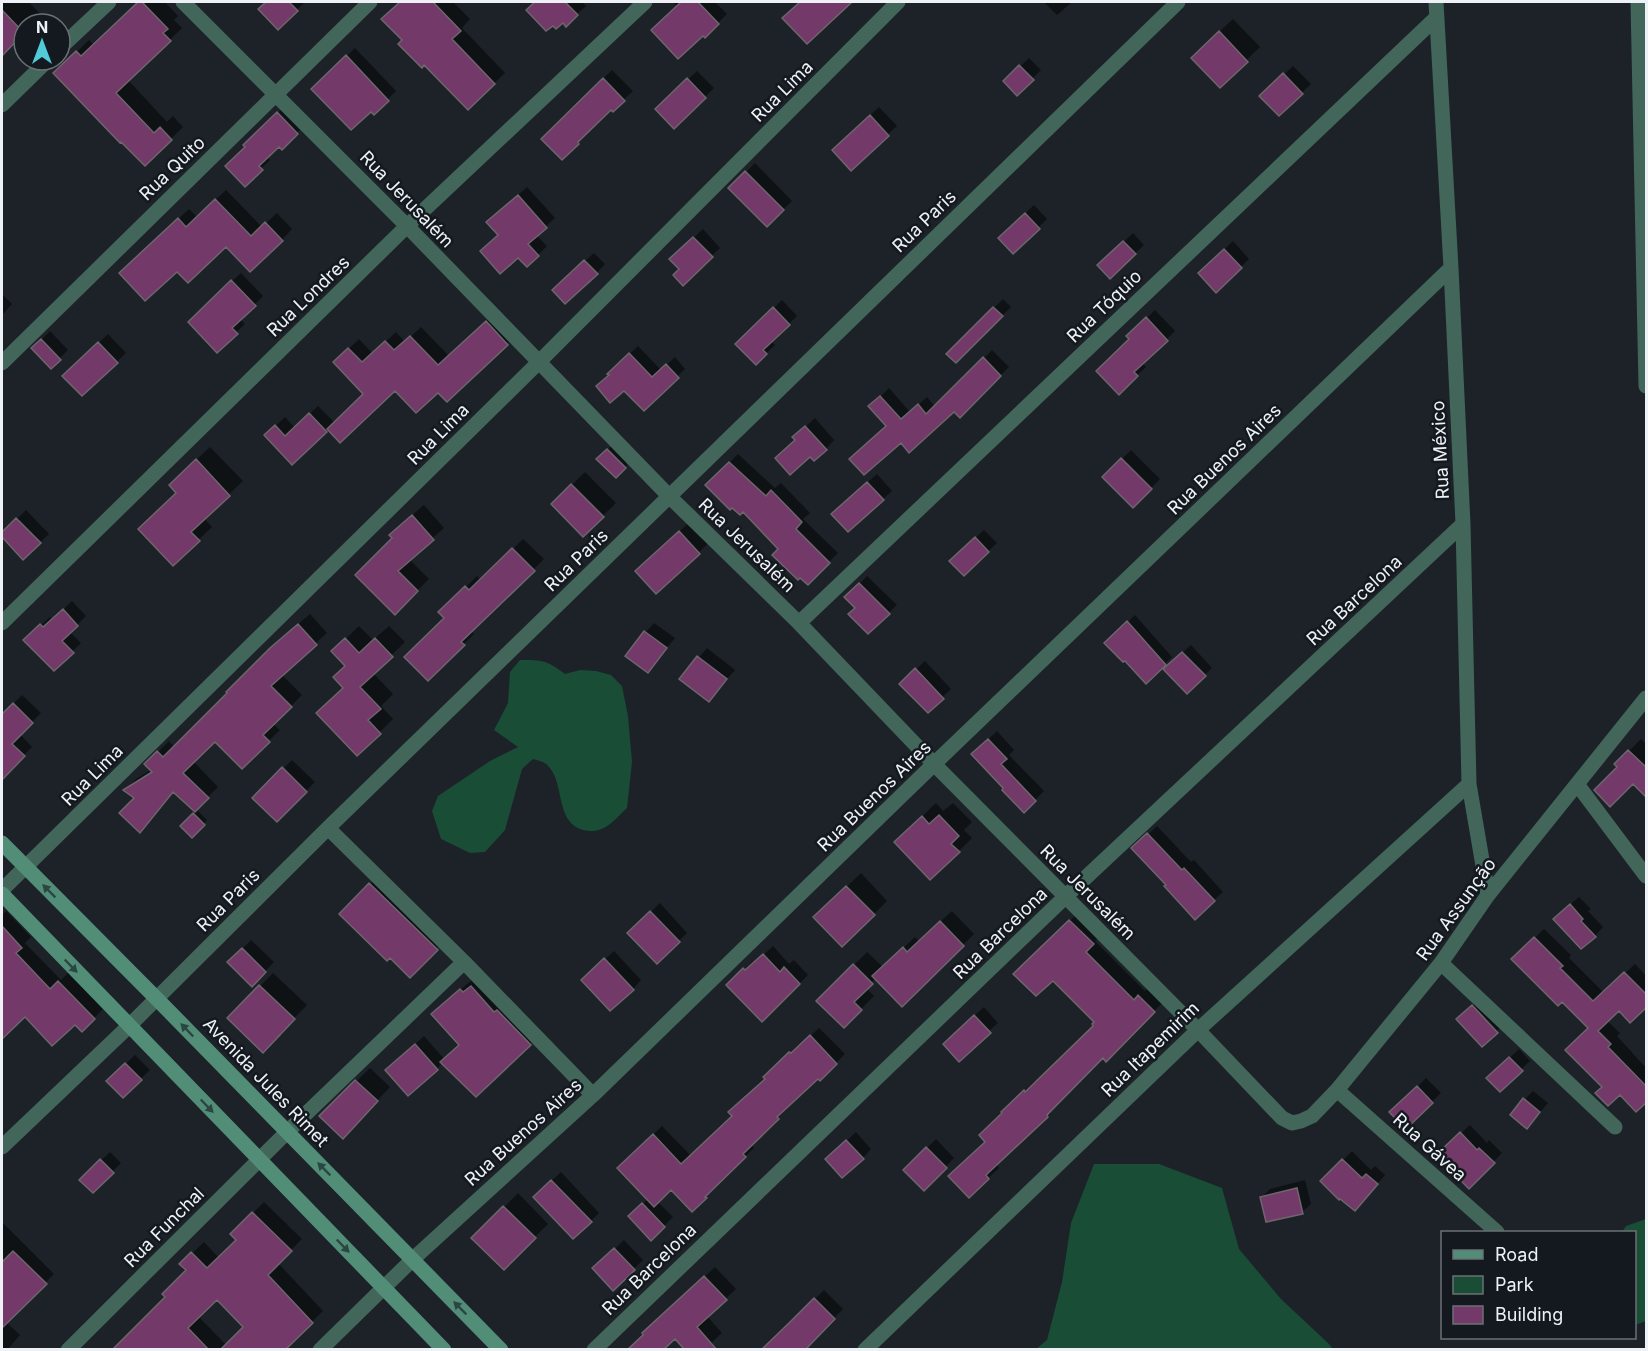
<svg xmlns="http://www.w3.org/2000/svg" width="1648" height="1351" font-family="Inter,sans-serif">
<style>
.green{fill:#194d36}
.shadow{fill:#0007;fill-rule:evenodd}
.building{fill:#733969;stroke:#6e666c;stroke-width:1.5}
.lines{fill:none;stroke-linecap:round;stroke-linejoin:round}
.street{stroke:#426659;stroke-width:15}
.secondary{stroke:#528d78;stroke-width:15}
.oneway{fill:#2c4743}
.labels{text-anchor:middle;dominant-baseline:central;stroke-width:5;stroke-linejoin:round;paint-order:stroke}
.street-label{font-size:18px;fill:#eef2f6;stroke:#13191f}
</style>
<rect width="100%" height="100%" fill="#1c2228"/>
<!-- green -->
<path class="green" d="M520,660C542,660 547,660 565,674L580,670L596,671L611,675L622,686L628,716L632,762L627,808C613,821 604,835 583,830C555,822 565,785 549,767C546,762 539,761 533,759L522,769L505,830L485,852L470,853L441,839L432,811L438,796L490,761L518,747L494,730L508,703L510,672Z
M1094,1164H1159L1222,1188L1239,1249L1281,1299L1328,1343L1333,1349H1036L1047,1340L1062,1282L1071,1223Z
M1646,1219V1321L1635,1325L1634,1232H1622L1626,1226Z"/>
<!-- shadow -->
<path class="shadow" d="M2,2H29L41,15L32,24H24V32L2,54Z
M139,2H165L178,16L174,20L182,28L128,80L167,122L173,116L183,127L145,164L55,73L89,40L94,45Z
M267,2H305L278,28L260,9Z
M401,2H453L470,19L462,28L505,73L468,108L383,19Z
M537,2H582L586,6L566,24L563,21L528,10Z
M673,2H715L727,14L705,36Z
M801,2H849L807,42L784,18Z
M1044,2H1072L1057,15Z
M1233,19L1260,47L1220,86L1206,44Z
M355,48L396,91L374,113L313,89Z
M1029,58L1041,70L1017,94L1005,81Z
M1293,66L1311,84L1279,114L1262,96Z
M612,70L633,91L613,110L611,108L586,132L587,134L562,158L578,103Z
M697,71L714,88L674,127L657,109Z
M286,105L305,125L282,147L279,145L267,156L270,160L245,184L247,146L245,145Z
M879,107L897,126L851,168L842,141Z
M755,163L792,201L767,225L730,188Z
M527,187L555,218L536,235L547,246L538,255L500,235L497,214Z
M226,190L262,227L277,213L292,229L282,240L226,245L177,270L131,263L189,209L197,217Z
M1034,205L1047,219L1013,252L1000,238Z
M703,229L720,248L683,283L680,269L671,259Z
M1133,233L1144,245L1110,277L1099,265Z
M1233,241L1249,259L1217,290L1200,273Z
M594,253L605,264L597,273L563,281Z
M241,273L263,296L240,319L245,324L217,351L222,290Z
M2,294L12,304L2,315Z
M1003,299L1011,307L956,361L948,354Z
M782,300L797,316L771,341L775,345L756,363L737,344Z
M1155,310L1175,331L1142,363L1146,367L1119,392L1131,339L1137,327Z
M496,312L517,334L447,399L438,390L395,389L328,429L292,463L266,435L285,417L295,428L318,406L335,423L365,394L335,362L359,339L373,354L396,332L405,342L421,327L449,356Z
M50,331L68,350L51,367L33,348Z
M108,334L126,353L82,394L64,376Z
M638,346L661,370L675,357L685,369L644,409L609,374Z
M992,350L1009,367L960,416L954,410L901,441L888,426L879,398L889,388L910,412L927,397L935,407Z
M815,418L834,440L826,449L796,440L803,429Z
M621,437L638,454L616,476L598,459Z
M210,447L243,481L204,518L212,527L173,564L178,492L184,471Z
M1131,450L1160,479L1133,506L1104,477Z
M738,454L775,488L781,483L810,513L803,519L838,553L808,583L780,549L743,510L707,485Z
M585,472L616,503L583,535L553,504Z
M877,474L892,491L883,499L842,505Z
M424,505L444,528L409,559L429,579L395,613L394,538L403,523Z
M26,510L49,534L23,558L2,534Z
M693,519L712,540L656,592L650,558Z
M984,530L997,543L964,574L951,561Z
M523,539L544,559L471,631L474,634L428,679L446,618L441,612L477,576L481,580Z
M867,576L897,605L868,632L857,607L847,597Z
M72,601L86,616L70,632L81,643L54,669L25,640L50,617L53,620Z
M310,614L327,633L281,674L302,695L273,724L280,730L242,767L215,739L193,761L218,787L196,809L207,820L192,836L182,826L196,812L174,791L151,820L140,831L137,798L126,789L136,779L152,769L146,764L169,741L175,748L283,637Z
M1135,615L1172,657L1146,682L1125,659L1106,643Z
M654,623L675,638L648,671L628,656L646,632Z
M359,626L373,640L389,626L405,642L373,673L393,694L381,706L393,719L357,754L345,687L346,666L333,651Z
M1191,645L1212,668L1187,692L1165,669Z
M707,648L735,670L709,700L681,679Z
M925,661L951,689L928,711L901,684Z
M22,695L41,713L20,734L32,747L2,778V726L7,720L2,715Z
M997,731L1014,750L1009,755L1044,791L1024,811L1005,788L973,754Z
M1641,739L1646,744V796L1616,764Z
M292,760L315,782L277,820L254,798Z
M936,803L943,811L953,803L972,822L964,830L972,838L959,851L909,829Z
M1157,826L1191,862L1194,860L1223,892L1214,900L1168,884L1134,848Z
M861,873L887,901L874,914L829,904Z
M379,875L445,940L410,975L341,914Z
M1579,897L1591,909L1588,911L1603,927L1595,936L1564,910Z
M660,903L687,933L657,962L629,933Z
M6,911L31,937L25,943L61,980L69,972L103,1009L82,1030L76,1023L25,1015L2,1037V915Z
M952,911L974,934L902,1005L876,978L866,988L874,996L844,1026L818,1001L867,952L883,967L915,937L919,941Z
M1080,911L1103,933L1095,941L1145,991L1150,986L1164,1001L1106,1060L1103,1056L1056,1104L1057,1105L996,1164L999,1168L969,1196L987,1141L1004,1113L1013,1101L1035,1081L1036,1083L1095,1026L1096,1022L1053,978L1015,974Z
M1544,929L1571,955L1569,958L1604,993L1635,964L1646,976V1005L1619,1009L1607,1021L1620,1033L1617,1036L1646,1068V1099L1620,1093L1604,1086L1590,1028L1562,1000L1513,959Z
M251,940L274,962L252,985L229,962Z
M773,946L789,964L794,960L808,975L762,1020L728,985L753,961L755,963Z
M614,951L641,980L633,989L583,980Z
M273,973L307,1005L263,1050L229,1018Z
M473,979L541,1033L530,1044L443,1062L437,1069L396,1062L424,1036L445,1060L461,1044L445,1003Z
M1481,998L1505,1023L1496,1032L1467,1011Z
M984,1007L998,1023L989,1031L953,1035Z
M819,1028L845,1054L820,1079L818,1076L785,1107L787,1109L750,1144L754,1148L713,1187L714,1189L692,1210L671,1188L657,1201L673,1217L651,1239L630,1216L648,1199L619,1168L662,1126L691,1156L734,1116L766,1078L765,1077L799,1044L800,1046Z
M1519,1049L1530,1061L1500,1090L1489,1078Z
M135,1055L150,1070L123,1096L108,1081Z
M370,1068L390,1087L356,1123L321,1116Z
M1426,1078L1441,1093L1406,1127L1392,1112Z
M1533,1091L1548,1103L1535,1118L1525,1099Z
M1470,1125L1487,1143L1489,1140L1502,1153L1469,1187L1438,1155Z
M856,1132L871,1149L863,1158L835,1151Z
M936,1139L954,1158L924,1189L905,1170Z
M1352,1151L1371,1170L1375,1166L1385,1175L1364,1200L1322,1181Z
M110,1152L121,1163L93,1191L81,1180Z
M561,1172L599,1213L591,1221L544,1188Z
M1305,1180L1311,1204L1302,1212L1262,1197L1270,1189Z
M518,1193L548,1224L504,1268L474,1238Z
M264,1202L302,1239L278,1263L323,1311L283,1350H117L167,1297L188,1270L181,1264L204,1242L219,1258L238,1239L232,1234ZM217,1298L245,1327L226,1345L198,1316Z
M2,1222L54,1274L6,1322L20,1335L7,1350H2V1305L4,1303L2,1301Z
M624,1240L643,1260L613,1289L594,1269Z
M715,1267L736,1289L707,1316L722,1333L711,1343L704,1350L676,1337L664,1347L667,1350H629L645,1334L654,1323Z
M824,1290L843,1309L816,1336L764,1350Z"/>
<!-- building -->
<path class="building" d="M138,2H142L168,29L163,33L171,41L116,93L154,133L160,127L172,140L145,166L121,142L120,143L53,73L76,51L81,56Z
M266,2H289L298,11L278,30L258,9Z
M400,2H433L461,31L452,39L495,84L468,110L424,65L422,68L398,44L402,40L381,19Z
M535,2H565L578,15L566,27L563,23L556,29L553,26L546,31L526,10Z
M681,2H698L719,24L705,38L703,36L678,59L651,30Z
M800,2H852L807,44L782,18Z
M2,10L24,33L2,56Z
M1219,31L1248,62L1220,88L1191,58Z
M346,55L389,101L374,115L371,112L351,130L311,89Z
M1019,65L1034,80L1017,96L1003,81Z
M1283,73L1303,94L1279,116L1259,96Z
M603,78L625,101L613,112L611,110L578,142L579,144L562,160L541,139Z
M687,78L706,98L674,129L655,109Z
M277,112L298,134L282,150L279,147L259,166L263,170L245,187L225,166L245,147L243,145Z
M870,115L889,136L851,171L832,150Z
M745,171L784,210L767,227L728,188Z
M518,195L547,228L528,244L539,256L527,267L518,258L500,274L480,251L498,235L486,222Z
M215,199L251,236L265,222L283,241L250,272L226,247L188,283L177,272L145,301L119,273L178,218L186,227Z
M1025,213L1040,229L1013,254L998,238Z
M693,237L713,257L683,286L673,275L679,269L669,259Z
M1123,241L1136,254L1110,279L1097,265Z
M1224,249L1242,268L1216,293L1198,273Z
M584,260L598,274L565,304L552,290Z
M231,280L256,306L232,328L238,334L217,353L188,322Z
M773,307L790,325L763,350L767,354L756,365L735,344Z
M993,307L1003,316L956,363L946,354Z
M1146,317L1168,341L1134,372L1138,376L1119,395L1096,371L1129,339L1126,336Z
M486,321L508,345L447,402L438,393L416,413L395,391L340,443L327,429L363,394L333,362L348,348L362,362L385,341L394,350L410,336L438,365Z
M41,339L61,360L51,369L31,348Z
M98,342L118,363L82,396L62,376Z
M629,353L652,377L666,364L679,378L644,411L624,391L610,403L596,386L609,375L607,374Z
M983,357L1001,376L960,418L954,412L909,453L901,443L864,475L849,459L886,426L868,406L880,396L901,419L918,404L926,414Z
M309,413L327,432L292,465L264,435L275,425L285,436Z
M805,426L827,450L814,461L810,457L790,475L775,458L795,440L792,437Z
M607,449L626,468L616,478L596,459Z
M1121,458L1152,489L1133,508L1102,477Z
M196,459L230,496L191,532L200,541L173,566L138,529L176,493L169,485Z
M729,462L766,496L771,490L802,522L796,529L830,563L808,585L800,578L798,580L772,555L778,549L743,512L740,515L732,508L730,510L705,485Z
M867,482L884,500L848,532L831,514Z
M571,484L604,517L583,537L551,504Z
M412,515L434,540L398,571L418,591L395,615L355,575L392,538L389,535Z
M16,518L41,543L23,560L2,537V532Z
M679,531L700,554L656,594L635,571Z
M975,537L989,552L964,576L949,561Z
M512,548L535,571L461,642L465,645L428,681L404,657L444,618L438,612L465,586L469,590Z
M859,583L890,614L868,634L848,614L855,608L844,597Z
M63,609L78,626L62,641L74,653L54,671L23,640L40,624L43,627Z
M1127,621L1166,665L1146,684L1125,661L1123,662L1104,643Z
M298,624L317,645L271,686L292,707L263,735L270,742L242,769L215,742L183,773L209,798L195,812L173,792L140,833L119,813L134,798L123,790L152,772L144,764L157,751L163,757L227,693L226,692L270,648Z
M644,631L667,648L648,673L625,656Z
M345,638L359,653L375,638L393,657L360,687L381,709L368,720L381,734L357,756L316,713L343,688L333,677L345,666L331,651Z
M1182,652L1206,676L1187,694L1163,669Z
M697,656L727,679L709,702L679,679Z
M915,668L944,699L928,713L899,684Z
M13,703L33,723L12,744L25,756L2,780V714Z
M988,739L1007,759L1001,764L1036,801L1024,813L1002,790L1003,788L971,754Z
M1628,750L1647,768V798L1633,784L1610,807L1594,790L1617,767L1614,764Z
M282,767L307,792L277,822L252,798Z
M193,813L205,825L192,838L180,826Z
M939,815L959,836L951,844L960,852L930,880L894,842L922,816L929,824Z
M1147,833L1182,870L1184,868L1215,901L1195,920L1164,886L1166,885L1131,848Z
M369,883L438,950L410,978L390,958L387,961L339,914Z
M846,886L875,915L842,947L813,917Z
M1570,904L1583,919L1581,921L1596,937L1581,949L1553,919Z
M650,911L680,942L657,964L627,933Z
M1069,920L1094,944L1086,952L1134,1000L1138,995L1155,1012L1106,1062L1103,1058L1047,1115L1048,1117L986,1175L989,1179L969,1198L948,1176L985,1142L979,1135L1002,1113L1001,1112L1024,1090L1025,1092L1093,1026L1092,1024L1094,1022L1053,981L1036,996L1013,974Z
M940,921L964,946L902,1007L872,976L903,947L907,952Z
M2,926L22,948L16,953L50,989L58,981L95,1019L82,1032L75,1025L52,1046L25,1017L2,1039Z
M1534,937L1563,966L1560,968L1593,1001L1624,972L1647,995V1007L1630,1023L1619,1011L1598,1031L1611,1044L1608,1047L1647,1087V1102L1636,1112L1620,1095L1608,1106L1595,1093L1602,1087L1565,1050L1588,1028L1562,1002L1558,1006L1511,959Z
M242,948L266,972L252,987L227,962Z
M763,954L780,972L784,967L800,984L762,1022L726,985L743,968L745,970Z
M604,958L634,990L610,1011L581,980Z
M853,964L873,984L854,1002L862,1010L844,1028L816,1001Z
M259,985L295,1019L263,1053L227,1018Z
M471,986L494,1012L497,1010L531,1045L476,1097L440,1062L459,1045L431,1014L460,989L463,992Z
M1472,1005L1498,1033L1482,1047L1456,1019Z
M974,1015L991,1033L959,1062L943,1044Z
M810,1035L837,1064L820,1081L818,1079L777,1117L779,1119L743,1154L746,1157L705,1197L707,1198L692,1212L671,1190L654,1207L617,1168L653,1134L681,1164L732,1116L728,1112L765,1079L763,1077L789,1052L791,1053Z
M415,1044L438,1070L408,1096L385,1070Z
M1509,1057L1523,1071L1500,1092L1486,1078Z
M125,1063L142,1080L123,1098L106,1081Z
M355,1080L378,1101L343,1139L319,1116Z
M1417,1086L1433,1103L1406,1129L1389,1112Z
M1523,1098L1540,1112L1527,1129L1510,1115Z
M1460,1132L1477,1150L1479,1148L1495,1163L1469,1189L1436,1155Z
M846,1140L864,1159L842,1178L825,1159Z
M926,1147L947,1168L924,1191L903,1170Z
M100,1159L114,1173L93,1193L79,1180Z
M1342,1159L1362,1178L1366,1174L1378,1184L1355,1211L1340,1199L1339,1200L1320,1181Z
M551,1180L592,1222L573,1239L533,1197Z
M1297,1188L1303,1214L1266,1222L1260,1197Z
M642,1203L665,1227L651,1241L628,1216Z
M503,1206L536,1238L504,1270L471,1238Z
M252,1212L292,1251L268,1275L313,1323L285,1350H220L243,1327L217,1300L188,1328L209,1350H112L165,1297L162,1294L186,1270L179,1264L191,1252L207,1268L236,1240L230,1234Z
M614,1248L635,1270L613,1291L592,1268Z
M13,1251L47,1284L2,1328V1262Z
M704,1276L727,1300L697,1327L717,1350H685L675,1339L663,1350H627L643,1335L642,1333Z
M814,1298L835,1319L805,1350H761L789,1323Z"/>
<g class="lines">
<!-- street -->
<path class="street" d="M183,2L407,226L670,497L799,623L934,764L1198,1030L1282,1118L1292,1123L1301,1121L1312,1116L1337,1090L1441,963L1488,895L1646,698
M1436,2L1451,268L1463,524L1469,784L1488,895
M1638,2L1646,386
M60,48L109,2
M2,105L48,60
M2,363L370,2
M2,623L407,226L645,2
M799,623L1437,17
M1577,784L1646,876
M328,828L464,962L593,1095
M2,890L539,362L898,2
M1441,963L1615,1127
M1337,1090L1497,1232
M2,1147L129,1026L328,828L1178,2
M68,1350L287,1132L464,962
M320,1350L413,1259L593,1095L934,764L1451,268
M594,1350L1065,897L1463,524
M865,1350L1198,1030L1469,784"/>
<!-- secondary -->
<path class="secondary" d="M2,843L157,999L501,1350
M2,894L444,1350"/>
</g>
<!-- one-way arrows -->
<defs><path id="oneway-solid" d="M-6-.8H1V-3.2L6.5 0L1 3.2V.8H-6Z" transform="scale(1.5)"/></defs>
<g class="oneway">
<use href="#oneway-solid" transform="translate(49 891) rotate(-135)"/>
<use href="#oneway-solid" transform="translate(71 966) rotate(46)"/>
<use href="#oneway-solid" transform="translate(187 1030) rotate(-134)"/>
<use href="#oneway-solid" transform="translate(207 1106) rotate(46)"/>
<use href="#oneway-solid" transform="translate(324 1169) rotate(-135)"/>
<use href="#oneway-solid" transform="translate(343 1246) rotate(46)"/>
<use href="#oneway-solid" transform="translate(460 1308) rotate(-135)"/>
</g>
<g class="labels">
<!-- street labels -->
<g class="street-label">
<text transform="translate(782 91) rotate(-45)">Rua Lima</text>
<text transform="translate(172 168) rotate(-44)">Rua Quito</text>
<text transform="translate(407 199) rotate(46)">Rua Jerusalém</text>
<text transform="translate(924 221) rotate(-44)">Rua Paris</text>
<text transform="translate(308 296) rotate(-44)">Rua Londres</text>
<text transform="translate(1104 306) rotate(-44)">Rua Tóquio</text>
<text transform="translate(438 434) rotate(-45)">Rua Lima</text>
<text transform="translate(1440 450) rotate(-93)">Rua México</text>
<text transform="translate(1224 459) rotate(-44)">Rua Buenos Aires</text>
<text transform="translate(747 545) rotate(44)">Rua Jerusalém</text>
<text transform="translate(576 560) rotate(-44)">Rua Paris</text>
<text transform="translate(1354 600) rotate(-43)">Rua Barcelona</text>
<text transform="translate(92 775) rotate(-45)">Rua Lima</text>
<text transform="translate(874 796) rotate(-44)">Rua Buenos Aires</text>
<text transform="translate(1088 892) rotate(45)">Rua Jerusalém</text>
<text transform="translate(228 900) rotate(-45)">Rua Paris</text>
<text transform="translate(1456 909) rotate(-54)">Rua Assunção</text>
<text transform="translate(1000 933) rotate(-44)">Rua Barcelona</text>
<text transform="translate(1150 1049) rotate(-44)">Rua Itapemirim</text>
<text transform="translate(266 1082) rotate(46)">Avenida Jules Rimet</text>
<text transform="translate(523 1132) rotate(-42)">Rua Buenos Aires</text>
<text transform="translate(1430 1147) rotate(42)">Rua Gávea</text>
<text transform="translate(164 1227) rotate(-45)">Rua Funchal</text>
<text transform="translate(649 1269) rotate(-44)">Rua Barcelona</text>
</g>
</g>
<!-- border -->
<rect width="1648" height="1351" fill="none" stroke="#eef2f6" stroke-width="6"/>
<!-- legend -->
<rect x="1441" y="1231" width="195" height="108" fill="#13191f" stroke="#6b7075" stroke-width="1.5"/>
<rect x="1453" y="1250" width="30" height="9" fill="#528d78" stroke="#6b7075" stroke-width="1.5"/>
<text x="1495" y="1261" font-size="18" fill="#eef2f6">Road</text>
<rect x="1453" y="1276" width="30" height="18" fill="#194d36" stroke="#6b7075" stroke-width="1.5"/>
<text x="1495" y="1291" font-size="18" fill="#eef2f6">Park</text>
<rect x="1453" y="1306" width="30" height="18" fill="#733969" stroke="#6b7075" stroke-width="1.5"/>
<text x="1495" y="1321" font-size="18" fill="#eef2f6">Building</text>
<!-- north arrow -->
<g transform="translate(42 42)"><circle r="28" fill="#13191f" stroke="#6b7075" stroke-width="1.5"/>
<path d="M0-4.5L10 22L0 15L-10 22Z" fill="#52cbd9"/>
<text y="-9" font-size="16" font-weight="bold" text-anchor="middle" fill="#eef2f6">N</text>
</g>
</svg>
